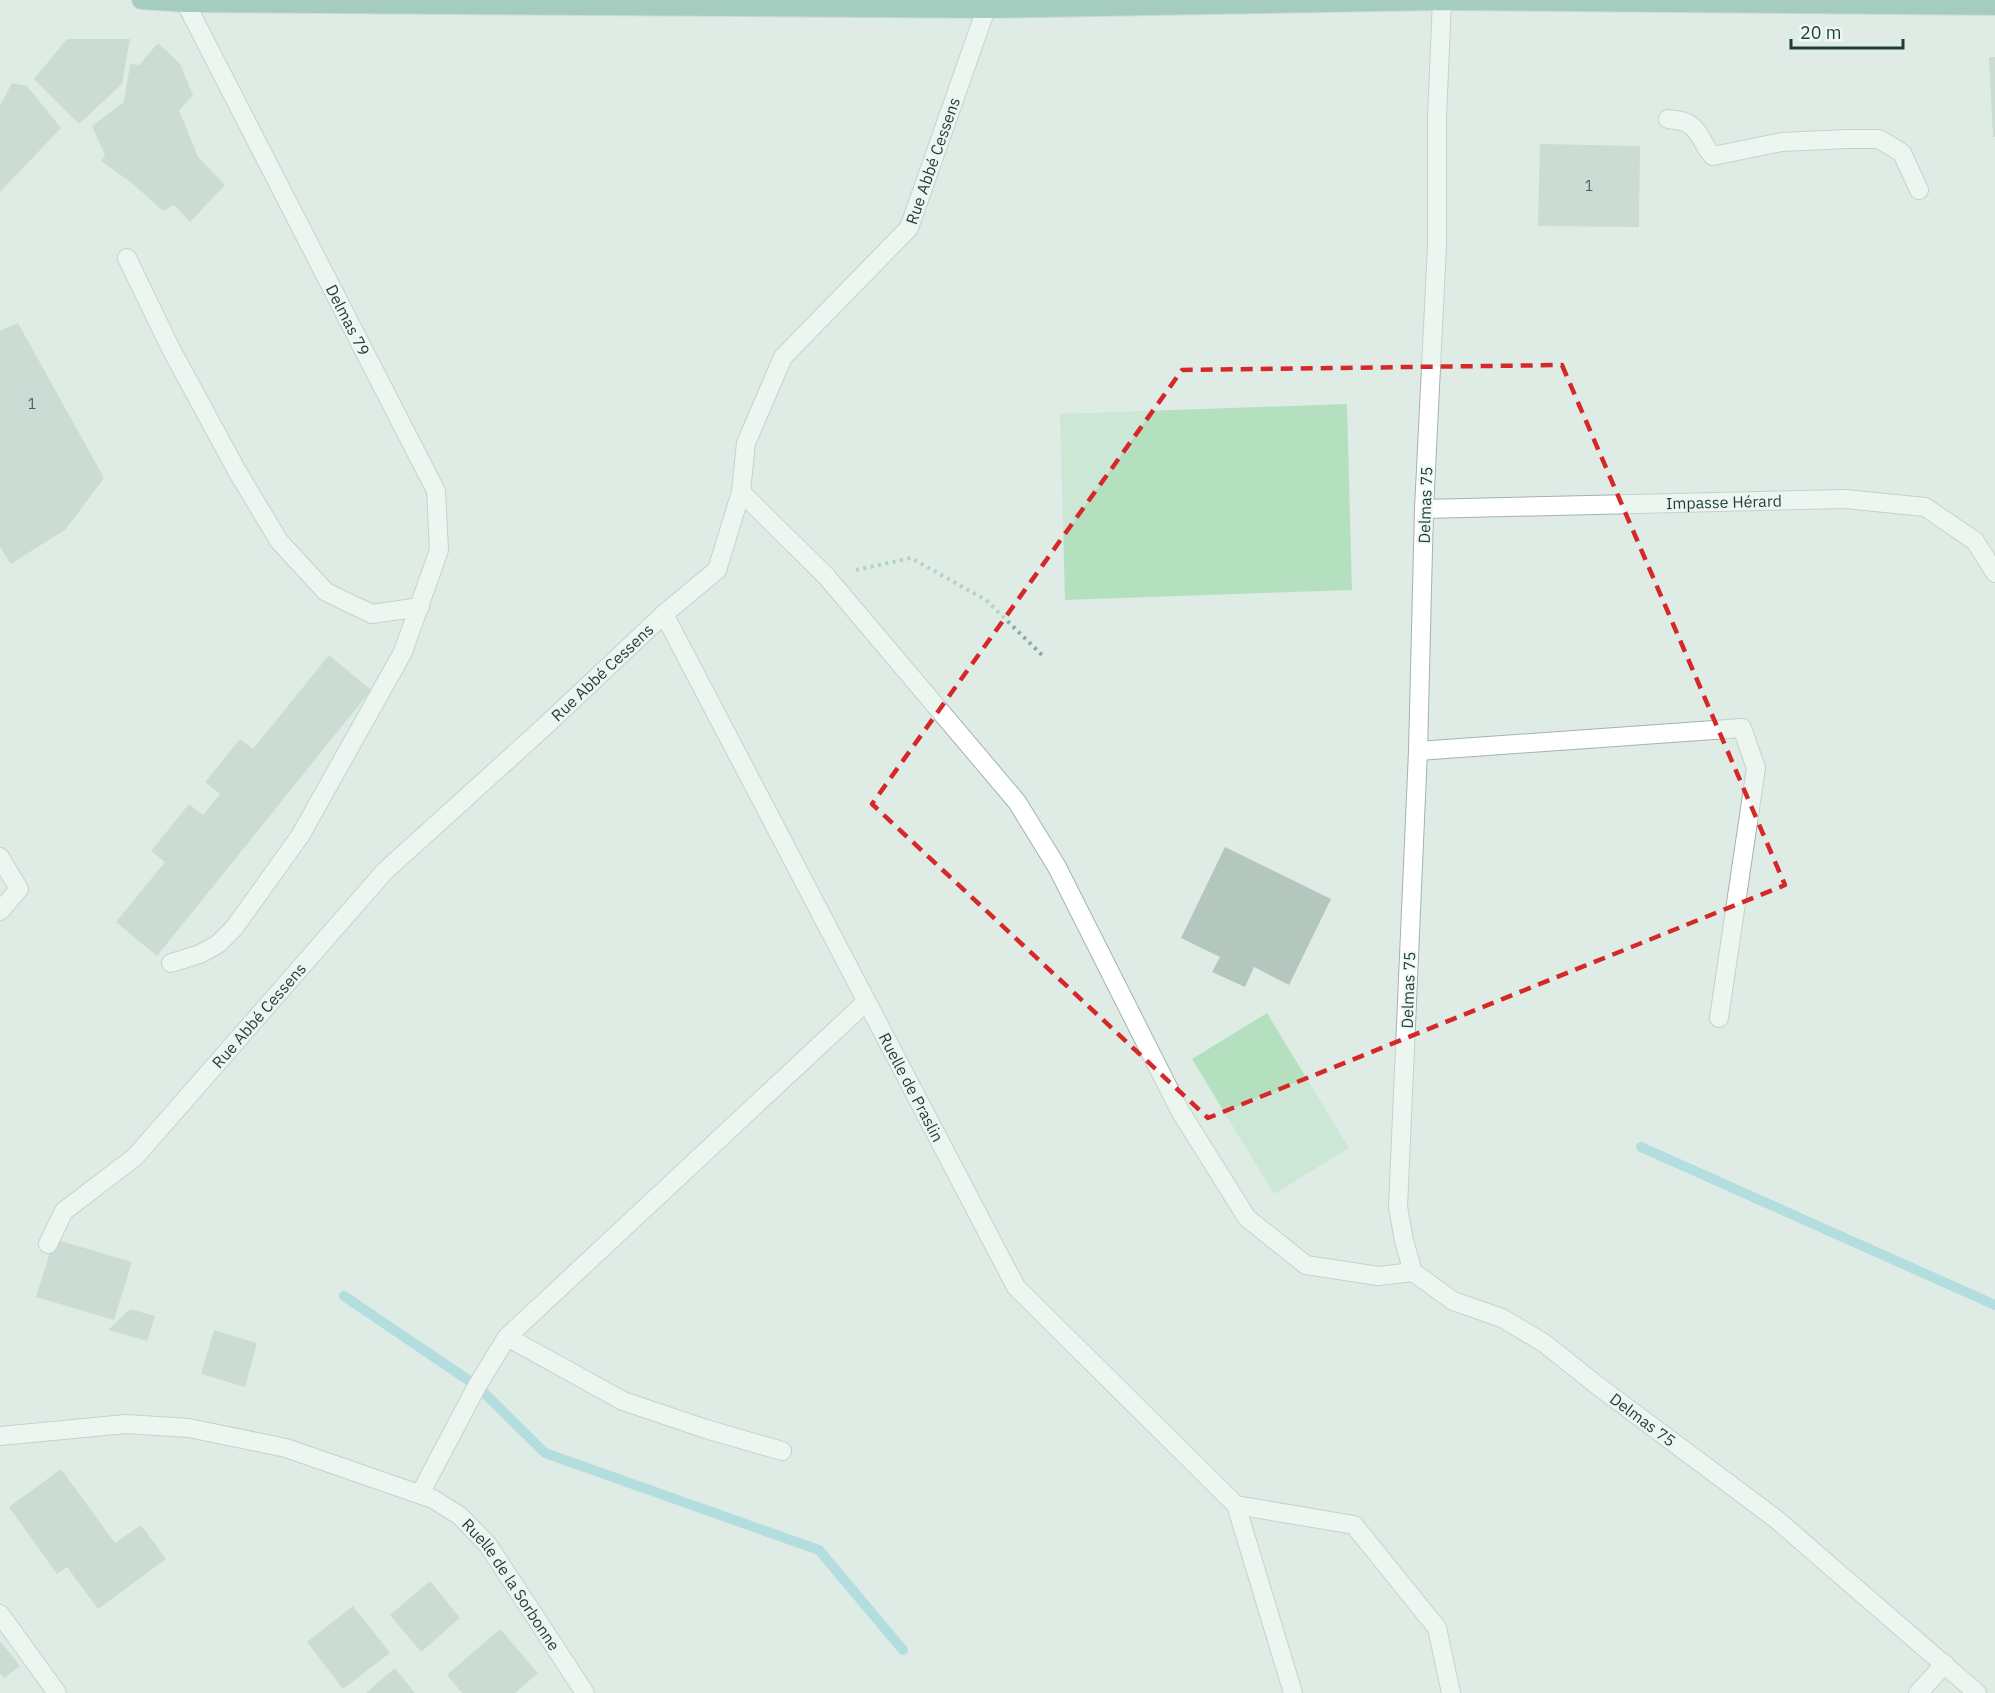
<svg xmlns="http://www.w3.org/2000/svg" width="1995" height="1693" font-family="'IBM Plex Sans',sans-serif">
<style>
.green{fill:#b5e0c0}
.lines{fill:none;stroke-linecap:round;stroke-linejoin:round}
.stream{stroke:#80cbd8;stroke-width:10}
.building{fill:#b4c7bf}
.minor-casing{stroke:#a1b4ad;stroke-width:20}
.major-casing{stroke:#c0c9c6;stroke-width:20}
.path{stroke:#7cb3a1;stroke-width:4;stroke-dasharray:3 4.5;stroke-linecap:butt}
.minor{stroke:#fff;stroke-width:18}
.major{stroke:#5ea693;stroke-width:18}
.marked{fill:none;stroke:#d62828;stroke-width:4.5;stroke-dasharray:12 8;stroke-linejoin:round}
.labels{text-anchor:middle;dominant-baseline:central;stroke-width:4.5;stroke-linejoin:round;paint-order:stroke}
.number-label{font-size:14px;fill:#446058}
.street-label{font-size:16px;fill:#1e3e35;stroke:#f0f8f4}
</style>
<rect width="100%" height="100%" fill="#dfece6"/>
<!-- green -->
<path class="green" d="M1347,404L1352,590L1065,600L1060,414Z
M1267,1013L1349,1148L1274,1194L1192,1059Z"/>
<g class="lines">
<!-- stream -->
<path class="stream" d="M1641,1147L1995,1305
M344,1296L477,1386L545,1453L819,1550L903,1650"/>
</g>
<!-- building -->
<path class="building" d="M67,39H130L122,84L79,124L34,79Z
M158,43L180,64L193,95L179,110L198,157L225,185L190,222L174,205L163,211L132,183L101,161L105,155L92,126L124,102L130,64L139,65Z
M1989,57H1995V137H1993Z
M12,83L27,86L61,128L0,192V106Z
M1540,144L1640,146L1639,227L1538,226Z
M18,323L104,478L66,529L11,564L0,547V331Z
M329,655L371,690L157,956L116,922L165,862L151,851L189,804L203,815L220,794L205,782L240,739L253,749Z
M1225,847L1331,899L1289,985L1254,967L1245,987L1212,972L1220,957L1181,938Z
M54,1239L132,1262L114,1320L36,1297Z
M130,1309L155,1316L147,1341L108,1330Z
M214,1330L257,1343L245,1387L201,1374Z
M61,1469L115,1543L141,1525L166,1559L98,1609L67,1567L57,1574L9,1507Z
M430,1581L460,1618L421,1652L390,1615Z
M353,1606L390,1653L343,1689L307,1642Z
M500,1629L538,1673L515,1693H462L447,1675Z
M0,1641L20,1666L4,1678L0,1673Z
M395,1668L415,1693H366Z"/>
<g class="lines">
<defs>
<g id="minor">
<path id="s1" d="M1442,0L1437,118V246L1424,509L1418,751L1398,1207L1404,1241L1413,1272L1453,1301L1502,1318L1544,1343L1598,1386L1776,1519L1977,1693"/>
<path d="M1668,119C1673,120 1682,120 1687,123C1701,130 1703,147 1713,156L1782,142L1846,139H1879L1902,153L1919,190"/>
<path d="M127,258L171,349L237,471L279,541L326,592L372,614L420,607"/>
<path d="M741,492L826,576L1017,802L1057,867L1180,1111L1247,1218L1306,1265L1378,1276L1413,1272"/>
<path id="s2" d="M1424,509L1845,499L1925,507L1975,541L1995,573"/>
<path id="s3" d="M664,614L1016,1287L1236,1505"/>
<path d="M1418,751L1742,728L1756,768L1719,1018"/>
<path d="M0,857L19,889L0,911"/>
<path d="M171,963L200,954L218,944L234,928L300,836L403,652L439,550L436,491L184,0"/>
<path id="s4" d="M48,1244L64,1211L135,1157L385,871L543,728L664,614L717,570L741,492L746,443L783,357L909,228L986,9L985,0"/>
<path d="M507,1337L623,1401L706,1429L782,1451"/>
<path id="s5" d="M0,1436L126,1424L189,1428L286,1448L433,1499L460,1516L488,1545L585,1693"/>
<path d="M420,1494L477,1386L507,1337L866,1002"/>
<path d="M0,1614L57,1693"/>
<path d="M1293,1693L1236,1505L1354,1525L1437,1628L1451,1693"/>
<path d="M1918,1693L1945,1664"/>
</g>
<path id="major" d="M141,0L185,3L986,9L1442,1L1995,6"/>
</defs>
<!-- minor casing -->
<use href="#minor" class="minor-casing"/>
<!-- major casing -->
<use href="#major" class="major-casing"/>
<!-- path -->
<path class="path" d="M856,570L911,558L986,600L1042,655"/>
<!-- minor -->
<use href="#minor" class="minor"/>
<!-- major -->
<use href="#major" class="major"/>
</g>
<!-- marked area -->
<path d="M0 0H1995V1693H0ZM1562,365L1785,885L1208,1118L872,804L1182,370Z" fill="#dfece6" fill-opacity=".55" fill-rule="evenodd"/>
<path class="marked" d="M1562,365L1785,885L1208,1118L872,804L1182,370Z"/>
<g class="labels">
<!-- number labels -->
<g class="number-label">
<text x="1589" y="186">1</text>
<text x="32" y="404">1</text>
</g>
<!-- street labels -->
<g class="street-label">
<text stroke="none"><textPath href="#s4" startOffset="1430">Rue Abbé Cessens</textPath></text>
<text transform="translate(348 320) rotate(63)">Delmas 79</text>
<text stroke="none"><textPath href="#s2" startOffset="300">Impasse Hérard</textPath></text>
<text transform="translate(1425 505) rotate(-88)">Delmas 75</text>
<text stroke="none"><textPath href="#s4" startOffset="800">Rue Abbé Cessens</textPath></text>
<text transform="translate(1408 990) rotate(-88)">Delmas 75</text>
<text stroke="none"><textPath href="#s4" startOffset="314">Rue Abbé Cessens</textPath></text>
<text stroke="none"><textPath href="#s3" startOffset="534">Ruelle de Praslin</textPath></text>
<text stroke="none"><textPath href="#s1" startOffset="1550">Delmas 75</textPath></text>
<text stroke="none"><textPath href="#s5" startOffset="562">Ruelle de la Sorbonne</textPath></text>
</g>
</g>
<!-- scale -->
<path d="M1791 39v9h112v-9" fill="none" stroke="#1e3e35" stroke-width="3"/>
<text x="1800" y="39" font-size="18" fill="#1e3e35" stroke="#f0f8f4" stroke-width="4.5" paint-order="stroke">20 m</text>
</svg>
